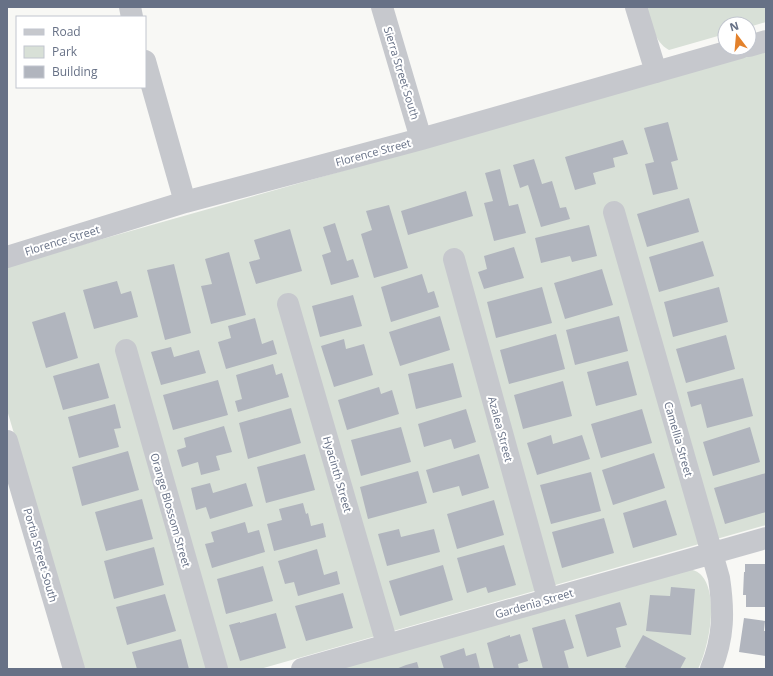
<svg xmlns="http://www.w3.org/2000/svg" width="773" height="676" font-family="'Open Sans',sans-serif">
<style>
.green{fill:#d8e0d7}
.building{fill:#b1b5be}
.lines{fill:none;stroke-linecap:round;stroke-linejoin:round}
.street{stroke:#c6c8cd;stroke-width:22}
.labels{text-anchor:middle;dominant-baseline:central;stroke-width:4;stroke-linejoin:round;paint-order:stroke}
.street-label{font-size:11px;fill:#677186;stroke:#fff}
</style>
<rect width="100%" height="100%" fill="#f8f8f5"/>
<!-- green -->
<path class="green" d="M646,7H766V22L749,27V24H725V34L669,50C654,42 651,22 646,7Z
M766,51V525L260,669H84L7,410V266Z
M688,569C693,570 698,571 702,576C719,596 709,647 698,669H335Z"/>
<!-- building -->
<path class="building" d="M668,122L678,160L671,162L678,189L653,195L645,164L654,162L644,128Z
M623,140L628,154L613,158L615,167L593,173L596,184L575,190L565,157Z
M534,159L542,184L552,181L560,208L566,207L570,219L541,227L528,185L520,188L513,165Z
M500,169L509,206L518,204L526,233L494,241L484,203L493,201L485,173Z
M466,191L473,216L408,235L401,211Z
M689,198L699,232L647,247L637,214Z
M389,205L408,268L374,278L361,234L372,230L366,211Z
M335,223L347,261L353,259L359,277L331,285L322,255L331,252L323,227Z
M589,225L597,256L572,262L570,256L541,263L535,238Z
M290,229L302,271L256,284L249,262L260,259L254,240Z
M703,241L714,276L659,292L649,257Z
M514,247L524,278L484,289L478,272L487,269L484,256Z
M229,252L246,315L211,324L201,286L212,284L205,259Z
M174,264L191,333L165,340L147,270Z
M602,269L613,305L565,319L554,283Z
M422,274L428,293L434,291L439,307L391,322L381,287Z
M117,281L121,294L131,291L138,317L94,329L83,290Z
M542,287L552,323L496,338L487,302Z
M719,287L728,322L673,337L664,302Z
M353,295L362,326L320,337L312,306Z
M65,312L78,358L46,368L32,322Z
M440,316L450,350L400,366L389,332Z
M619,316L628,351L575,365L566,330Z
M255,318L262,344L273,340L277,354L226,369L218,342L231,338L228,326Z
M556,334L565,369L509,384L500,350Z
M726,335L735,369L686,383L676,349Z
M344,339L346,349L364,344L373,375L334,387L321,346Z
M171,347L174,357L199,350L206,373L161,385L151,352Z
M628,361L637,395L596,406L587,372Z
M99,363L109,398L63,410L53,376Z
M453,363L462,397L416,409L408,374Z
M273,364L276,375L282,373L289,397L238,412L235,401L242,399L236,375Z
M743,378L753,416L707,428L701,404L691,407L687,392Z
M218,380L228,415L173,430L163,395Z
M563,381L572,416L523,429L514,395Z
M379,387L381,394L392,390L399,414L347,430L338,400Z
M115,404L121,428L114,429L119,447L79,458L68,417Z
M291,408L301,443L248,459L239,423Z
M466,409L476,442L454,449L451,439L424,447L418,424Z
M642,409L652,443L601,458L591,424Z
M224,426L232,452L216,456L220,470L201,475L198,462L182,467L177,450L186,447L184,438Z
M401,427L411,462L361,476L351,440Z
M750,427L760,462L713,476L703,442Z
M551,435L553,444L582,435L590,459L537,475L527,443Z
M128,451L139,490L82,506L72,467Z
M654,453L665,488L613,505L602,470Z
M305,454L315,490L266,503L257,467Z
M479,454L489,488L462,496L459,486L433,493L426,470Z
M418,471L427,503L368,519L360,487Z
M591,472L601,511L551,524L540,485Z
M766,473V512L725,524L714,488Z
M210,483L213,493L246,483L253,506L210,519L206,507L196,510L191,488Z
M142,499L153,539L106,551L95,512Z
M494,500L504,535L457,549L447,514Z
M666,500L677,535L633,548L623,513Z
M303,503L306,514L308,513L311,526L323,523L326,537L274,551L267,524L282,520L279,509Z
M604,518L614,553L562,568L552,532Z
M245,522L248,533L259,530L265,552L212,568L205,544L214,542L211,532Z
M399,529L401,537L434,529L440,552L387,566L378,534Z
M504,545L516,585L488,593L486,587L467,593L457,558Z
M154,547L164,585L114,599L104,561Z
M317,549L324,575L337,571L340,584L298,596L294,582L285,584L278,561Z
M745,564H766V607H746V595H743L744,572H745Z
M443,565L453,600L400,616L389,581Z
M263,566L273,601L226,614L217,579Z
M671,587L695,589L691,635L646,631L650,595L670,596Z
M343,593L353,628L306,641L295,606Z
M165,594L176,631L127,645L116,607Z
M620,602L627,625L616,628L621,647L587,657L575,615Z
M276,613L286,648L240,661L229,625L240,622V623Z
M744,618L765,621L764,631H766V656L739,652Z
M565,619L574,648L564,651L569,669H543L532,628Z
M520,634L528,661L518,664L519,669H494L487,643L510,635V637Z
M643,635L686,658L680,669H629L625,667Z
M181,639L189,669H137L132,652Z
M464,648L466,656L476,653L480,669H444L440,656Z
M417,662L419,669H396L406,665Z"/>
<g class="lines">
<!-- street -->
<path class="street" d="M130,7L132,17
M382,7L421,139
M636,7L656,72
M749,46L766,41
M145,61L185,202
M614,212L719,578C724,611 724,637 711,669
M7,257L185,202L421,139L740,48
M454,259L548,599
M288,304L387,644
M126,350L217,669
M7,441L74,669
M302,669L766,538"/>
</g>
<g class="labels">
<!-- street labels -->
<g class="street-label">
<text transform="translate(402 73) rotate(73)">Sierra Street South</text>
<text transform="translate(373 152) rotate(-15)">Florence Street</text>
<text transform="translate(62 240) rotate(-17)">Florence Street</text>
<text transform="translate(501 429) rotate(75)">Azalea Street</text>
<text transform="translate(679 439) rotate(74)">Camellia Street</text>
<text transform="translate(338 474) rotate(74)">Hyacinth Street</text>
<text transform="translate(171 510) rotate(74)">Orange Blossom Street</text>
<text transform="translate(41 555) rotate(74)">Portia Street South</text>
<text transform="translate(534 603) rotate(-16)">Gardenia Street</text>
</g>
</g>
<!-- border -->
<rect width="773" height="676" fill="none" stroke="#677186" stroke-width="16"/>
<!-- legend -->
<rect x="16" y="16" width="130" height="72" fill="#ffffff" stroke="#c2c6cf"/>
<rect x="24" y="29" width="20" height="6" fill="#c6c8cd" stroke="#c2c6cf"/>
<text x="52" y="36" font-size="12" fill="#677186">Road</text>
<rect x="24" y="46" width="20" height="12" fill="#d8e0d7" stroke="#c2c6cf"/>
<text x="52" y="56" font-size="12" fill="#677186">Park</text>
<rect x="24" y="66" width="20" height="12" fill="#b1b5be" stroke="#c2c6cf"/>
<text x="52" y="76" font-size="12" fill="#677186">Building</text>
<!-- north arrow -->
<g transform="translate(737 36) rotate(344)"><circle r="19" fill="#ffffff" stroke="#c2c6cf"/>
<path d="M0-3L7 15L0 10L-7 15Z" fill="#e3812b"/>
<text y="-6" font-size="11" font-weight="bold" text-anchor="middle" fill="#677186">N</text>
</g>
</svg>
